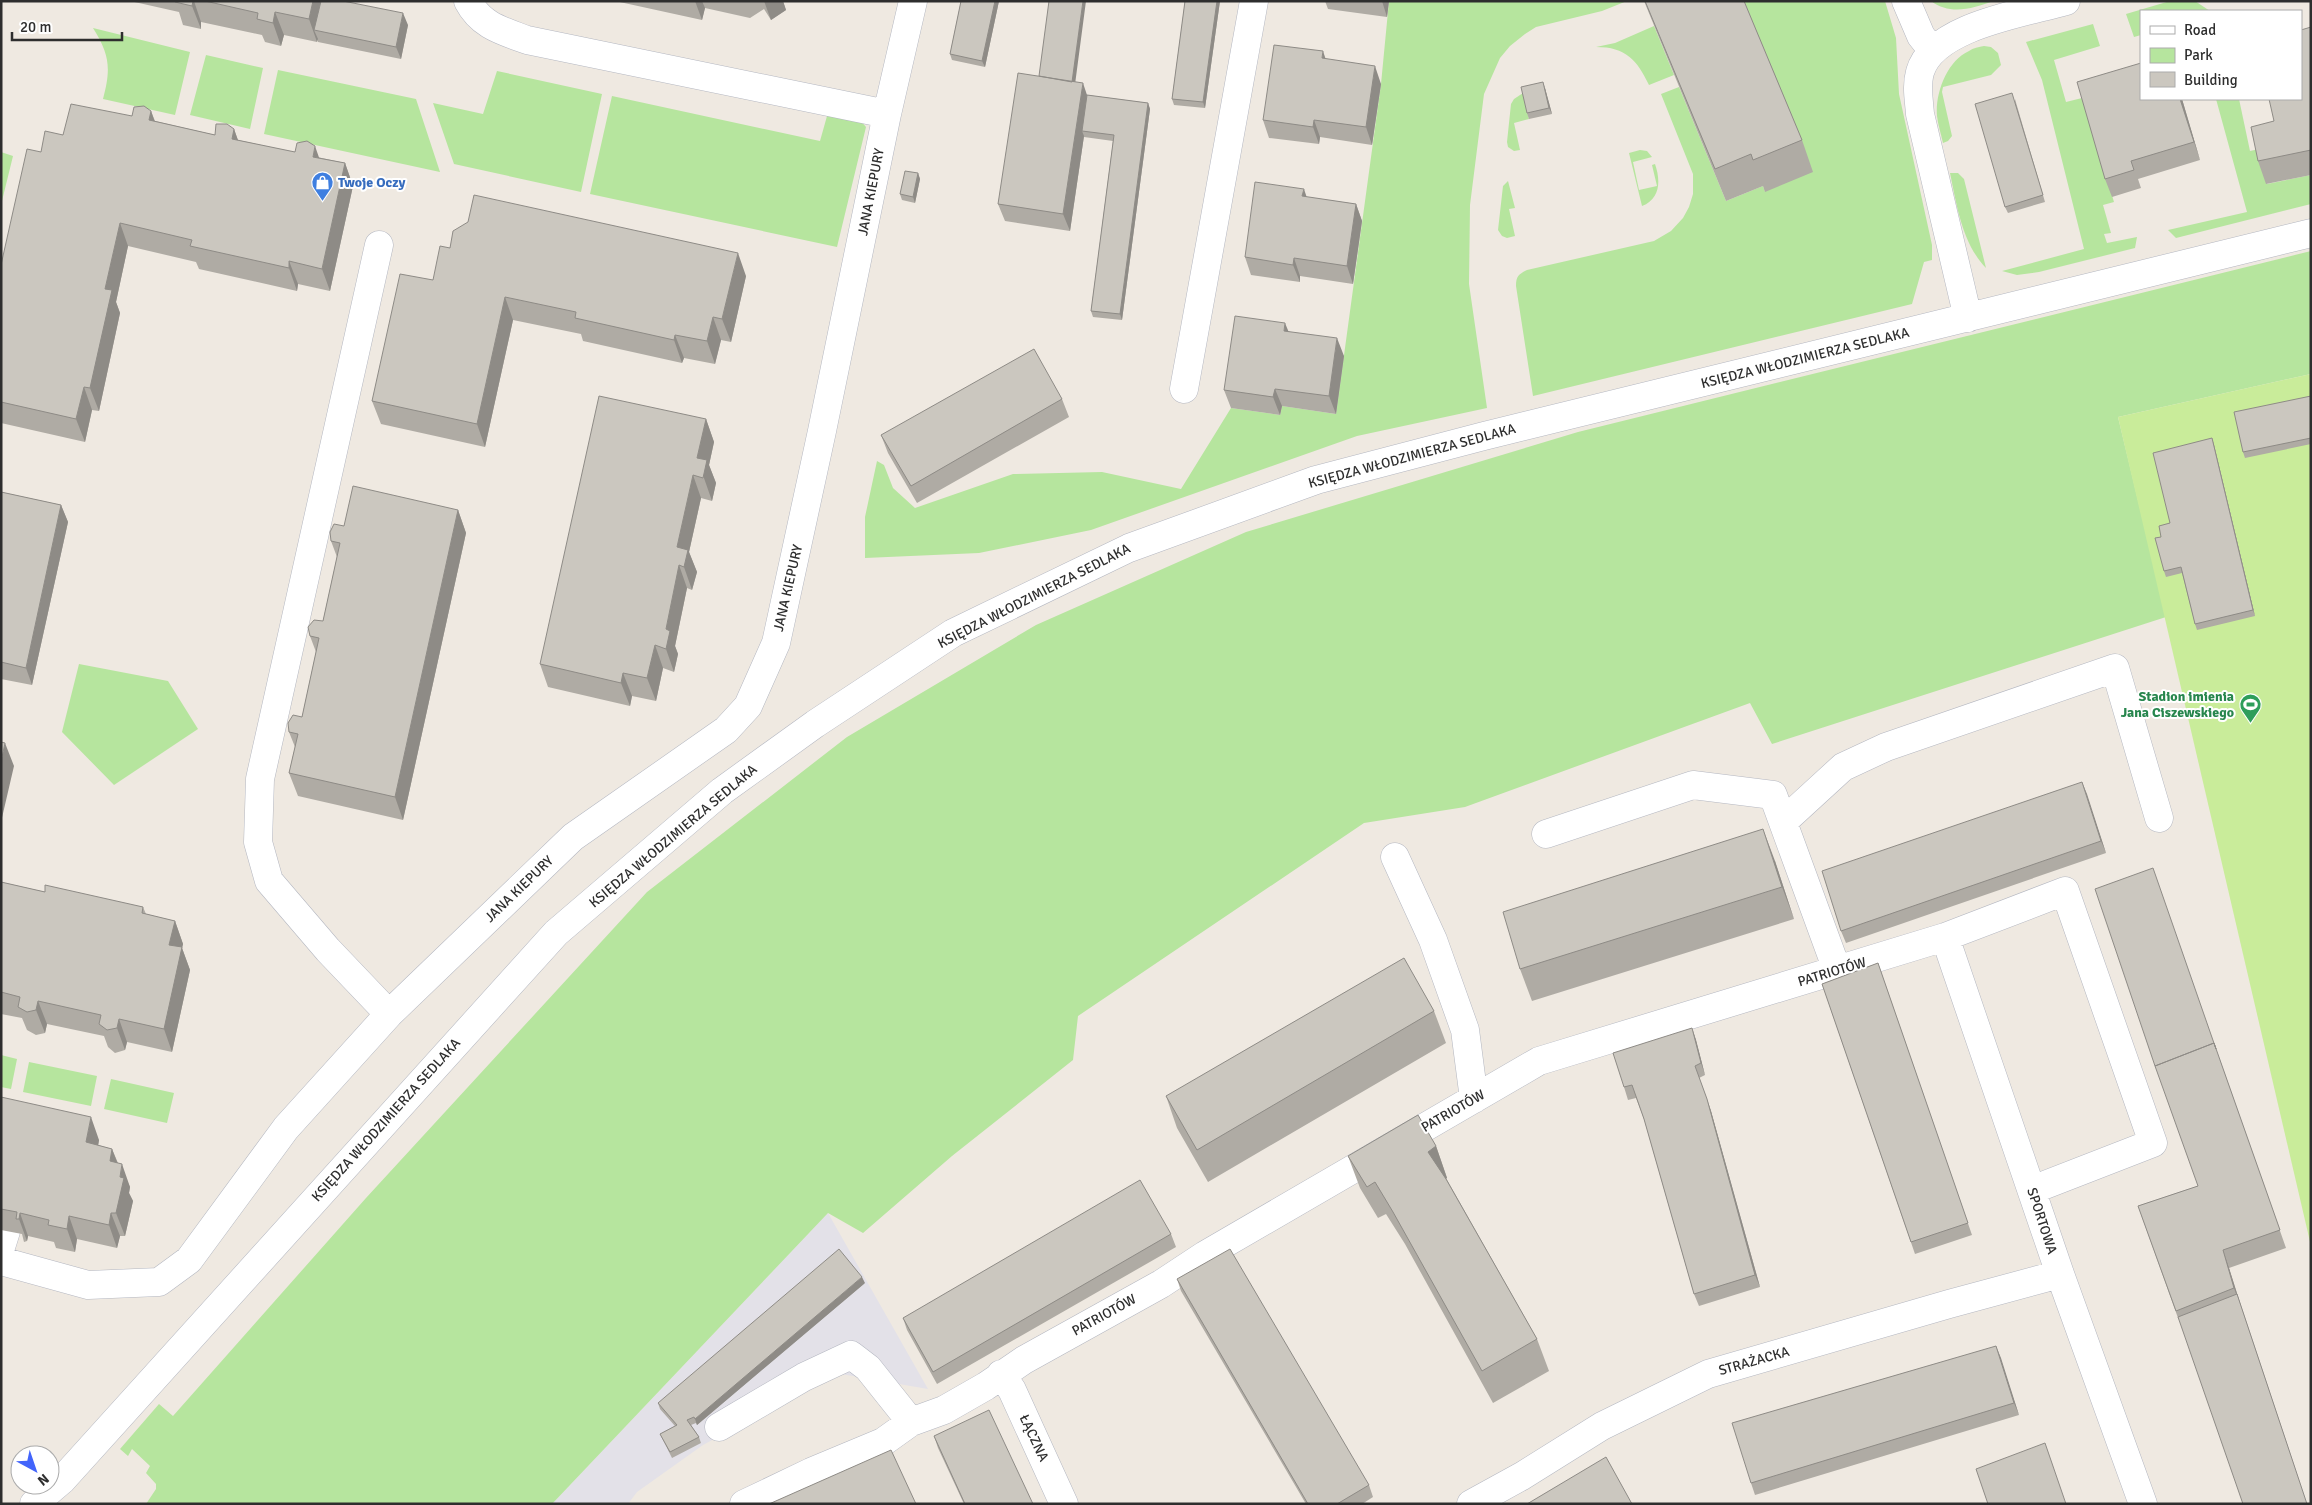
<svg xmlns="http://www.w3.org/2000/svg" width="2312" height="1505" font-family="Signika,sans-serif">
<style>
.industrial{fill:#e3e1e8}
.green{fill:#b6e59e}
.pitch{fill:#c9ec9a}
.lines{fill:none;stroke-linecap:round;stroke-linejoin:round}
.minor-casing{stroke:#b4b7c1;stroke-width:29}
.minor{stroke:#fff;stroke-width:28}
.wall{fill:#afaba4}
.shaded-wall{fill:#8e8b86}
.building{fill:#cbc7bf;stroke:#8e8b86}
.labels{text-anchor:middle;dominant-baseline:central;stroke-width:4;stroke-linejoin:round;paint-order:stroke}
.shop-label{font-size:14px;font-weight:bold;fill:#366cbe;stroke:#fff;text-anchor:start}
.street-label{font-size:14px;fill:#2e2e2e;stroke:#fff}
.leisure-label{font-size:14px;font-weight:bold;fill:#27864d;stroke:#fff;text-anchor:end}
</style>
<rect width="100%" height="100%" fill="#efe9e1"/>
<!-- industrial -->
<path class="industrial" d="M828,1213L928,1389L835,1373L703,1445L637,1492L628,1504H552Z"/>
<!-- green -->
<path class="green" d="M1389,1H1627L1602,11L1536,27L1525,34L1510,46L1500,58L1484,94L1470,205L1469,284L1487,408L1357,436L1091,530L979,553L865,558V517L877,461L884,465L893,488L915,508L1013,474L1102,472L1181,489L1231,408L1280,415L1282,406L1336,414L1381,84Z
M1743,1H1885L1896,38L1899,94L1932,245V260L1924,262L1912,304L1533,396L1516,286C1516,276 1519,274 1527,270L1654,241L1671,231L1683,218L1689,207L1693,194V174L1661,94L1679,87L1726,201L1763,186L1765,192Z
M1931,1H1994C1973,8 1951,16 1931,1Z
M2170,1H2195L2210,11H2141V35L2134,37L2126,14Z
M2093,24L2100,46L2054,60L2066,102L2082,98L2083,100L2114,202L2103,205L2111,233L2104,234L2107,243L2137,237L2135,248L2039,272L2017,275L2002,271L2084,249L2042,80L2026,42Z
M1654,26L1674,75L1649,85C1637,60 1626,47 1596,47L1615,43Z
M93,28L190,52L175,115L103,99C111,69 110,55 93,28Z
M1984,46L1991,47L1998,53L2001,65L1991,75L1943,87L1942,92L1952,136L1948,141L1943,143C1941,134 1938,125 1937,116C1935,93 1947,61 1969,51C1973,48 1979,47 1984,46Z
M206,55L263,68L250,129L190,115Z
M278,70L416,99L440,172L264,134Z
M497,71L602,94L581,192L454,164L433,103L483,114Z
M1523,93L1529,119L1514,123L1520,150L1514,151L1508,147L1507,142L1511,104L1514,99Z
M612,96L820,141L829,109L860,120L866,127L837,247L590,194Z
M2216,99H2239L2250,151L2259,149L2267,184L2311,175V204L2176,238L2168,230L2247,212Z
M1640,150L1647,151L1652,157L1633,162L1639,190L1657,186L1652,165L1655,164C1661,181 1660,199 1642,206L1629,153Z
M1,152L13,156L1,205Z
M1950,173H1958L1964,179L1986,268C1962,243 1957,206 1950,173Z
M1508,181L1515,208L1509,209L1515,236L1507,238L1502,236L1498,230L1503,186Z
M2311,251V374L2118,417L2166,617L1772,744L1750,703L1465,807L1364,823L1078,1016L1073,1060L952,1156L863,1233L828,1213L552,1504H146L156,1489V1484L146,1473L150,1466L132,1449L128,1456L120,1449L159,1404L173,1416L366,1198L647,892L847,737L1036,625L1246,532L1578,432Z
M79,664L168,681L198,729L114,785L62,732Z
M1,1055L17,1059L11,1089L1,1087Z
M29,1062L97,1076L91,1106L23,1092Z
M111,1079L174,1093L167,1123L104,1109Z"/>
<!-- pitch -->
<path class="pitch" d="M2311,374V1246L2118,417Z"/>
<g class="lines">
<defs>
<path id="minor" d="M468,1C481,26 503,31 527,40L887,114
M1906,1L1921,36L1933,51
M379,245L260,779L258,842L269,881L328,950L389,1014
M1968,318L1920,114C1919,100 1916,86 1920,72C1933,26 2025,13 2066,1
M1184,389L1254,1
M1783,822L1843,767L1886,747L2115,668L2159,818
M1546,834L1693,785L1773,795L1837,970
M1395,857L1433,940L1465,1030L1474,1099
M1945,937L2060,1274L2143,1504
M1,1247L6,1231
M1,1261L88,1285L159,1282L189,1260L286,1128L389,1014L573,837L726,730L748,706L776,643L822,431L887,114L913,1
M1001,1374L1012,1390L1064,1504
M719,1427L804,1377L851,1355L868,1368L911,1422L944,1410L986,1386L1024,1360L1161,1284L1205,1255L1539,1061L1945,937L2065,891L2153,1143L2032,1190
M34,1504L62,1480L556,933L722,791L815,724L953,633L1129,548L1316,480L1484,436L2311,233
M744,1504L811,1472L883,1442L911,1422
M1471,1504L1522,1476L1602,1426L1708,1374L1949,1304L2060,1274"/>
</defs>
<!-- minor casing -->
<use href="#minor" class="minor-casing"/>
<!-- minor -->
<use href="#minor" class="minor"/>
</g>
<!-- wall -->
<path class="wall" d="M130,1H343L408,25L401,59L318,42V39L317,42L284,35L281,46L265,42L262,35L201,22V29L183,25L179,12Z
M615,1H783L786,10L771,20L764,9L750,18L705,8L702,20Z
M961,1H999L985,67L952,60L950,54Z
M1185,1H1220L1205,108L1174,105L1172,99Z
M1325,1H1389L1387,17L1328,9Z
M1644,1H1744L1802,140L1813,172L1765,192L1763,186L1726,201Z
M2311,27V175L2266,184L2258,161Z
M1325,59L1381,84L1372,145L1320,137L1319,144L1269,138L1263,120Z
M1075,82L1087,95L1148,103L1150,109L1122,320L1093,317L1091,311L1113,141L1084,137V136L1070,231L1005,221L998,204Z
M1545,88L1552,114L1529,119L1527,113Z
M2015,99L2045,202L2008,213L2005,207Z
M2182,99L2200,160L2138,179L2141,188L2112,197L2105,179Z
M151,111L155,121L215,135L234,129L238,140L345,163L353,186L330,291L298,284L297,291L199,269L196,262L128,246L116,302L120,313L99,411L92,410L85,442L1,423V265L41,152L63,135Z
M918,173L920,179L915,203L902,200L900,194Z
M1307,197L1356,204L1362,221L1353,284L1300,276V282L1251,275L1245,257Z
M450,248L746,276L731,342L721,340L715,364L684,358L682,363L583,341L581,334L513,320L485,447L381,424L372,401Z
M1288,331L1344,356L1336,414L1282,406L1280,415L1231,408L1224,390Z
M2311,396V444L2245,458L2243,452Z
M1062,399L1069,417L917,503L888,453L881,435Z
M706,419L714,442L709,465L716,483L712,501L701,498L689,552L697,572L692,590L687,588L675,646L678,654L674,672L663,668L656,701L632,696L630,706L548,687L540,664Z
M2212,438L2214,445L2255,616L2197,630L2195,624L2182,573L2166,577L2164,571L2161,537L2170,523Z
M1,492L61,505L68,522L32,685L1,679Z
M458,510L466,533L403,820L298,796L289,773L295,747L289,732L302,717L316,652L310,636L323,621L337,557L331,541L344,526Z
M2082,782L2106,853L1846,943L1841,931Z
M1775,861L1794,919L1532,1001L1520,969Z
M1,882L45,892L143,907L146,914L175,921L183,944L182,948L190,970L172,1052L127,1042L125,1050L115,1053L108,1047L104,1036L47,1024L45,1033L36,1035L27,1030L22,1018L1,1014Z
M1878,963L1972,1235L1915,1254L1822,984Z
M1434,1011L1446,1043L1208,1182L1177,1128L1166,1096Z
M1692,1028L1696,1040L1705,1075L1699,1078L1711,1111L1760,1287L1699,1306L1694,1294L1644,1119L1636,1098L1628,1100L1624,1087Z
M2220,1060L2286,1248L2229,1268L2241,1306L2178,1318L2138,1206L2198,1186Z
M1,1097L99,1140L98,1145L112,1149L118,1163L130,1187L129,1193L133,1201L125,1236H120L117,1248L77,1239L75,1252L56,1248L54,1242L28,1236L27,1241L24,1242L22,1234L1,1230Z
M1436,1146L1447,1178H1446L1537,1339L1549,1371L1493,1403L1405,1244L1386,1214L1378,1218L1360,1188L1348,1156Z
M1171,1234L1176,1247L937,1384L907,1330L903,1318Z
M1177,1279L1369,1485L1373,1497L1362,1504H1306L1181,1291Z
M865,1283L697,1425L696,1423L691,1425L699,1437L701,1443L672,1458L660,1434L675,1426L660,1409L658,1403Z
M1996,1346L2019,1415L1755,1495L1751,1483Z
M934,1436L1033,1504H964L938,1448Z"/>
<!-- shaded-wall -->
<path class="shaded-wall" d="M193,1H194L201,22V29L192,6Z
M313,1H326L314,30L318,39L317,42L309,19Z
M695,1H702L705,8L702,20Z
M764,1H783L786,10L771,20Z
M995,1H999L985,67L982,61Z
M1083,1H1086L1074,92L1071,86Z
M1217,1H1220L1205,108L1203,102Z
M1382,1H1389L1387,17Z
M275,12L284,35L281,46L273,23Z
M403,13L408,25L401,59L396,47Z
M1323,51L1329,69L1322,58Z
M1375,66L1381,84L1372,145L1366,127Z
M1543,82L1545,88L1552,114L1549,108Z
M1083,83L1089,101L1082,131L1084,136L1070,231L1063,214Z
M2180,99H2182L2200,160L2194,142Z
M1148,103L1150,109L1122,320L1120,314Z
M151,111L159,134L149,120Z
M1314,120L1320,137L1319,144L1313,127Z
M234,129L242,152L232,139Z
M315,146L323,169L313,157Z
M345,163L353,186L330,291L322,269Z
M918,173L920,179L915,203L913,197Z
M1304,189L1310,207L1302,196Z
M1356,204L1362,221L1353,284L1347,266Z
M120,223L128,246L116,302L120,313L99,411L90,388L105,289Z
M738,253L746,276L731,342L722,319Z
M1294,258L1300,276V282L1293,265Z
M289,261L298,284L297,291L289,268Z
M505,297L513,320L485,447L477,424Z
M713,317L721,340L715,364L707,341Z
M1285,323L1292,340L1284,331Z
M675,335L684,358L682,363L674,340Z
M1337,338L1344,356L1336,414L1329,396Z
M84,387L92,410L85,442L76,419Z
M1275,389L1282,406L1280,415L1273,397Z
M706,419L714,442L709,465L716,483L712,501L697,458Z
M2212,438L2214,445L2255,616L2253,610Z
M693,475L701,498L689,552L697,572L692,590L677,547Z
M61,505L68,522L32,685L26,668Z
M458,510L466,533L403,820L395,797Z
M679,565L687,588L675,646L678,654L674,672L666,649V629Z
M655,645L663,668L656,701L647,678Z
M623,673L632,696L630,706L621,683Z
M5,743L14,766L1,822V762Z
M2082,782L2087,794L2106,853L2101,841Z
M1763,829L1775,861L1794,919L1782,887Z
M175,921L183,944L182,948L190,970L172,1052L164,1029L169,945Z
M38,1001L47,1024L45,1033L36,1010Z
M119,1019L127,1042L125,1050L117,1028Z
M1692,1028L1696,1040L1705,1075L1701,1063Z
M1707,1099L1711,1111L1760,1287L1755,1275Z
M91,1117L99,1140L95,1165L86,1142Z
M1436,1146L1447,1178L1440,1184L1428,1152Z
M112,1149L121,1172L110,1161Z
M122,1164L130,1187L129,1193L133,1201L125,1236L116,1213Z
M20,1213L28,1236L27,1241L19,1219Z
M111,1213L120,1236L117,1248L109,1225Z
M69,1216L77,1239L75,1252L67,1229Z
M2223,1250L2229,1268L2241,1306L2307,1504L2234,1288Z
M862,1277L865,1283L697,1425L695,1419Z
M1996,1346L2001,1358L2019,1415L2014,1403Z"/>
<!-- building -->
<path class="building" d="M175,1H193L192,6L175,2Z
M205,1H313L309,19L275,12L273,23L257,19L258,13Z
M321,1H343L403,13L396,47L314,30Z
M961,1H995L982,61L950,54Z
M1049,1H1083L1072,82L1039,76Z
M1185,1H1217L1203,102L1172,99Z
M1645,1H1744L1802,140L1753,160L1751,154L1715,169Z
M2311,27V150L2258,161L2251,127L2274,121L2269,99H2301V30Z
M1274,45L1323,51L1322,58L1375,66L1366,127L1314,120L1313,127L1263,120Z
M2141,63V99H2180L2194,142L2131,161L2134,170L2105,179L2077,82Z
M1018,73L1083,83L1063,214L998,204Z
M1543,82L1549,108L1527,113L1521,87Z
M2012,93L2043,195L2005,207L1975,104Z
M1087,95L1148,103L1120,314L1091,311L1114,135L1082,131Z
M71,104L132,116L134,107L144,106L151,111L149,120L215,135L216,124H227L234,129L232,139L295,152L297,143L307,141L315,146L313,157L345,163L322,269L289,261V268L190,246L192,240L120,223L105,289L112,290L90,388L84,387L76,419L1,402V265L27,149L41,152L45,131L63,135Z
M905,171L918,173L913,197L900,194Z
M1255,182L1304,189L1302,196L1356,204L1347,266L1294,258L1293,265L1245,257Z
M474,195L738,253L722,319L713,317L707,341L675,335L674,340L575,318L576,312L505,297L477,424L372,401L400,274L433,280L440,246L450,248L453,231L468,222Z
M1235,316L1285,323L1284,331L1337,338L1329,396L1275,389L1273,397L1224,390Z
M1034,349L1062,399L911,486L881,435Z
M599,396L706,419L697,458L707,460L703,478L693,475L677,547L688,550L684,567L679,565L666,629L670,631L666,649L655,645L647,678L623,673L621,683L540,664Z
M2311,396V438L2243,452L2234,412Z
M2212,438L2253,610L2195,624L2181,567L2164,571L2155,538L2161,537L2159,526L2170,523L2153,453Z
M353,486L458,510L395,797L289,773L298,734L289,732L288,723L293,715L302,717L319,638L310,636L308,627L314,620L323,621L340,543L331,541L330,532L334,524L344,526Z
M1,492L61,505L26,668L1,662Z
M1,742L5,743L1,762Z
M2082,782L2101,841L1841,931L1822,871Z
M1763,829L1782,887L1520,969L1503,912Z
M2153,868L2216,1049L2214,1043L2155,1066L2095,889Z
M1,882L45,892V885L143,907L142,913L175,921L169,945L182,947L164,1029L119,1019L117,1028L107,1030L99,1024L101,1015L38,1001L36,1010L27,1012L18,1007L20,997L1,992Z
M1404,958L1434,1011L1197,1150L1166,1096Z
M1878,963L1968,1223L1911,1242L1822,984Z
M1692,1028L1701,1063L1695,1066L1707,1099L1755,1275L1694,1294L1644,1119L1632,1085L1624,1087L1613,1053Z
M2214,1043L2280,1230L2223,1250L2234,1288L2176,1311L2138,1206L2198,1186L2155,1066Z
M1,1097L91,1117L86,1142L112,1149L110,1161L122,1164L120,1177L124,1178L116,1213H111L109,1225L69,1216L67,1229L48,1225L49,1220L20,1213L19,1219H16L17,1212L1,1209Z
M1418,1115L1436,1146L1428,1152L1446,1179L1537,1339L1482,1371L1393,1212L1375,1182L1367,1187L1348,1156Z
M1140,1180L1171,1234L933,1372L903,1318Z
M839,1249L862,1277L695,1419L694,1417L687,1420L699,1437L670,1452L660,1434L677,1425L658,1403Z
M1230,1249L1369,1485L1337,1504H1308L1177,1279Z
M2237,1294L2307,1504H2243L2178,1317Z
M1996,1346L2014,1403L1751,1483L1732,1423Z
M989,1410L1033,1504H965L934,1436Z
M2045,1443L2066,1504H1988L1976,1469Z
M891,1450L916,1504H769Z
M1606,1457L1632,1504H1527Z"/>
<!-- icons -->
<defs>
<symbol id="shop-pin" viewBox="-11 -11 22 30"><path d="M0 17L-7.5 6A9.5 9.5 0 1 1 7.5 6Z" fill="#3f7fe0" stroke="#fff"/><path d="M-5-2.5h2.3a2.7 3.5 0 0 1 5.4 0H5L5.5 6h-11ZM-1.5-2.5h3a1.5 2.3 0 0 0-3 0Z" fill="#fff"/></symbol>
<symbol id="stadium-pin" viewBox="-11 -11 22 30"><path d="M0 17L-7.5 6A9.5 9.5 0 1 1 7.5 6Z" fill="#2e9e5b" stroke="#fff"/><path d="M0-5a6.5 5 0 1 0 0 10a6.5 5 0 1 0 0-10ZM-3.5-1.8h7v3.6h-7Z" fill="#fff"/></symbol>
</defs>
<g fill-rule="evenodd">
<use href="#shop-pin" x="310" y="170" width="25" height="34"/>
<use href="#stadium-pin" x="2238" y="692" width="25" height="34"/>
</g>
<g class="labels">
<!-- shop labels -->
<g class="shop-label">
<text x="338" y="182">Twoje Oczy</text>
</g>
<!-- street labels -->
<g class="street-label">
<text transform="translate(871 192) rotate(-79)">JANA KIEPURY</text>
<text transform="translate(1805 358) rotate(-14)">KSIĘDZA WŁODZIMIERZA SEDLAKA</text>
<text transform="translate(1412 456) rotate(-15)">KSIĘDZA WŁODZIMIERZA SEDLAKA</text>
<text transform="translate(788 588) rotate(-77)">JANA KIEPURY</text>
<text transform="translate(1034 596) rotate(-27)">KSIĘDZA WŁODZIMIERZA SEDLAKA</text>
<text transform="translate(673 836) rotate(-40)">KSIĘDZA WŁODZIMIERZA SEDLAKA</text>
<text transform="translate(519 889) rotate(-44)">JANA KIEPURY</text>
<text transform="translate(1832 972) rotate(-17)">PATRIOTÓW</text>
<text transform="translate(1453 1111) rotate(-30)">PATRIOTÓW</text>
<text transform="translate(386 1120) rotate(-48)">KSIĘDZA WŁODZIMIERZA SEDLAKA</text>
<text transform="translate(2042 1221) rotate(72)">SPORTOWA</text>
<text transform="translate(1104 1315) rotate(-29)">PATRIOTÓW</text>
<text transform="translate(1754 1361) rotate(-16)">STRAŻACKA</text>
<text transform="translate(1034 1438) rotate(65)">ŁĄCZNA</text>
</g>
<!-- leisure labels -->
<g class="leisure-label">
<text x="2234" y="696">Stadion imienia<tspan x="2234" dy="16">Jana Ciszewskiego</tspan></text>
</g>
</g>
<!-- border -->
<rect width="2312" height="1505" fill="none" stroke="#2e2e2e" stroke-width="5"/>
<!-- legend -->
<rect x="2140" y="10" width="162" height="90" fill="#ffffff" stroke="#ababab"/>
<rect x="2150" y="26" width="25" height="8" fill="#ffffff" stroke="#ababab"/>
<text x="2184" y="35" font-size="15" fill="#2e2e2e">Road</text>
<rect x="2150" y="48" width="25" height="15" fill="#b6e59e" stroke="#ababab"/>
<text x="2184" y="60" font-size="15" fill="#2e2e2e">Park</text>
<rect x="2150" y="72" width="25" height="15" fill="#cbc7bf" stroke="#ababab"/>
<text x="2184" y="85" font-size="15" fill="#2e2e2e">Building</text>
<!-- north arrow -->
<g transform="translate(35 1470) rotate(140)"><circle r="24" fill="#ffffff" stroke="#ababab"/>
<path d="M0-4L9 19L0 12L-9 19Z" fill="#4264fb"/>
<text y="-8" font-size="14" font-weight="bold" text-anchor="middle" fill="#2e2e2e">N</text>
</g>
<!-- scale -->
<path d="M12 32v8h110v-8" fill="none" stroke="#2e2e2e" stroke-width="2.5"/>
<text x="20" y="32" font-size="15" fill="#2e2e2e" stroke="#ffffff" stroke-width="4" paint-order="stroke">20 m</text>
</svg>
